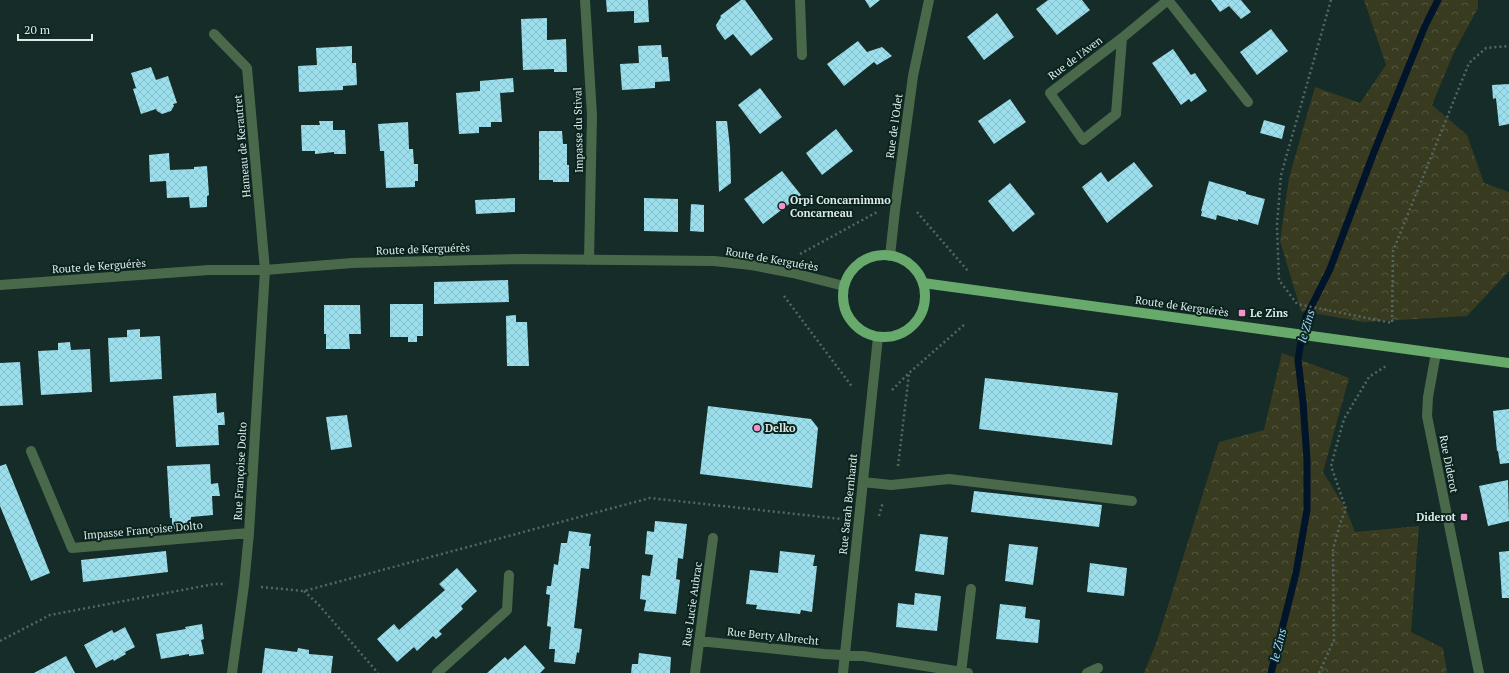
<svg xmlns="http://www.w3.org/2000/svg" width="1509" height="673" font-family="'PT Serif',serif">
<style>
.forest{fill:url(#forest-crowns)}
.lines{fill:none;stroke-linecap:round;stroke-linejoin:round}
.stream{stroke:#00142a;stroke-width:7}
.building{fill:url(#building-cross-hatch)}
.path{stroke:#546864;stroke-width:2.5;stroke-dasharray:2 3;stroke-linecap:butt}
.minor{stroke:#4a694b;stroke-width:10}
.major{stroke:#68a96c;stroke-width:10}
.poi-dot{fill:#f890cb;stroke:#0a231e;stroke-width:1.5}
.labels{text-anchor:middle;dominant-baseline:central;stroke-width:4;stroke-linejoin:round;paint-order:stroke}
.street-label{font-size:11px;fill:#ddebe7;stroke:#0a231e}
.poi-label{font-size:11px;font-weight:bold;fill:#ddebe7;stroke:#0a231e;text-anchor:start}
.water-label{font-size:12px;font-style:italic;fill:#a1d3ff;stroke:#0a231e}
</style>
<defs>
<pattern id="forest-crowns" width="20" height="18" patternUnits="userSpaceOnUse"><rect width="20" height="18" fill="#393b20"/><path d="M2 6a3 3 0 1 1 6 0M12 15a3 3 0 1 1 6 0" fill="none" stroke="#555840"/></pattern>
<pattern id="building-cross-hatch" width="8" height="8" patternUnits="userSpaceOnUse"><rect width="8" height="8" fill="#9bdfed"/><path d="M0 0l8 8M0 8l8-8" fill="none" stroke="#89c0cb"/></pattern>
</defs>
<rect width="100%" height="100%" fill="#152c28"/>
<!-- forest -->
<path class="forest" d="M1364,0H1478V8L1454,52L1432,105L1467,135L1484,183L1509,192V271L1467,316L1364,322L1301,311L1280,241L1289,178L1315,87L1360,103L1386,65Z
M1282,353L1349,378L1323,472L1346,509L1355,532L1419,526L1411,632L1443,648L1447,673H1144L1157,641L1219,442L1264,430Z"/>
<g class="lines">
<!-- stream -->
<path class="stream" d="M1271,673L1296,573L1307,510V460L1303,402L1298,360L1302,334L1306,317L1330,269L1374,152L1425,26L1438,0"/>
</g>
<!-- building -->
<path class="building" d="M606,0H648L649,22L634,23V11L607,12Z
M741,0H745L773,39L751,56L733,34L725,40L717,29L716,25L721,17L720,16Z
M865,0H880L870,8Z
M1048,0H1082L1090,10L1057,35L1036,9Z
M1211,0H1241L1251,12L1241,19L1229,6L1220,12Z
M997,13L1014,37L984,60L967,37Z
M547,18V40L566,39L567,72H554V69L523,70L521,19Z
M1271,29L1288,51L1257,75L1240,52Z
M858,41L867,52L882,47L892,56L877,65L874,62L844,86L827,64Z
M661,45L662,57H668L670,81L655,82V88L622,90L620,64L639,63L638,46Z
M352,46V63H356L357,85L343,86V90L299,92L298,66L317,65L316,48Z
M1173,49L1191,75L1195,73L1207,91L1191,102L1189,99L1181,105L1152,63Z
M151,67L156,80L168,76L177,103L173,104L174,106L171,111L162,114L157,111L156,109L141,114L133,89L136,88L131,73Z
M513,78L514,92L500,93L502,122H491V127H479V133L459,134L456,93L480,91V81Z
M1509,84V124L1499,126L1496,98L1493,99L1492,85Z
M760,88L782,117L760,134L738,105Z
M1010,99L1026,122L994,144L978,121Z
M1264,120L1285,126L1282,139L1260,133Z
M319,121H333V130H345L346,154H334V152L315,154V151H302L301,125H320Z
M716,121H727L730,147L731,183L719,192Z
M408,122L409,149H413L414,164H418V181H415V187L386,188L384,151H380L378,124Z
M836,129L853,151L822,175L806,153Z
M539,131H562L563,144H567V165H569V182H553V180H539Z
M169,153L170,170L194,169V167L207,166L209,195L207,196V207L190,208L189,197L167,198L166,181L150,182L149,155Z
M1134,162L1153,186L1107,223L1082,187L1101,172L1108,182Z
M782,171L801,195L763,224L744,199Z
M1209,181L1246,192V194L1265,199L1258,225L1238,219V221L1217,215L1216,220L1201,216L1202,211H1201Z
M1010,183L1035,214L1013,232L988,201Z
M515,198V212L476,214L475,200Z
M644,198L678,199V232L644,231Z
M691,204L704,205V232L690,231Z
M508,280L509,302L434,304V282Z
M390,304H423V336H417V342H408V337H390Z
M324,305H360L361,334H349L350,349H326V334H324Z
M516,315V322H527L529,366H507L506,316Z
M140,329V337L160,336L162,379L110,382L108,338L127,337V330Z
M70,342L71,350L90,349L92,392L41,395L38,351L58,350V343Z
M20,362L23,405L0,406V363Z
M985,378L1118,393L1112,445L979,429Z
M216,393L217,413L224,412L225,425H218L219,445L176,447L173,396Z
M708,406L811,419L818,428L812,488L700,474Z
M1509,409V463L1500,464L1498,451H1497L1493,411Z
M347,415L352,447L331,450L326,417Z
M6,464L50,573L31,581L0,506V466Z
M210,464L211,484L218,483L220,496H212L213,515L191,517V528L172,529V518H170L167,466Z
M1508,480L1509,521L1488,526L1479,486Z
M974,491L1102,505L1099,527L971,512Z
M655,521L687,524L683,559L678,558L676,579L680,580L676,614L644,611L646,600L640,599L642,575L650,576L653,555L645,554L647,531L654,532Z
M569,531L591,534L589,546H591L589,569L581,568L574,628L582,629L579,653L577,652L575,664L554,662L555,649H549L551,627L547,626L550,595L546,594L547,586H551L554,564L558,565L561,543H567Z
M920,534L948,537L944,575L915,571Z
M1009,544L1038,547L1033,585L1005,581Z
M166,551L168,572L83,582L81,560Z
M780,551L815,555L813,566H817L812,612L801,610L800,614L756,609L757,605L746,604L750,570L778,573Z
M1509,551V598H1502L1499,552Z
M1090,563L1127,568L1124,596L1087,592Z
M457,568L477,591L461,606L463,609L439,631L442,634L436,639L433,636L417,651L414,647L397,662L377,639L394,624L399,630L445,590L439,584Z
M915,593L941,596L937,631L896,627L898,603L914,605Z
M1000,604L1026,607L1025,618L1040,620L1038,643L996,639Z
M202,624L204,639L201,640L204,654L189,656V654L161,659L156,634L186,629L185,627Z
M125,627L135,647L125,652L126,654L114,661L113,659L96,668L84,645L112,630L114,633Z
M525,645L545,668L540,673H487L505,657L508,660Z
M265,648L297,652L298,648L309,650V654L333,656L331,673H262Z
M639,653L671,657L670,673H631L632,664H638Z
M66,656L75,673H34Z"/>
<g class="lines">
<!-- path -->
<path class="path" d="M1331,0L1281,175L1277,225L1279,280L1297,304L1392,323L1393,251L1469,63L1486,48L1509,46
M917,212L968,271
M800,254L877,212
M784,296L853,388
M892,390L909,373L965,324
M898,466L909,374
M879,516L883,502
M261,587L304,591L650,498L841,519
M304,591L318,604L378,673
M0,641L50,615L214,584H226
M1319,673L1334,640L1333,549L1341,521L1346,509L1331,466L1337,444L1344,419L1369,377L1386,366"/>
<!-- minor -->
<path class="minor" d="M585,0L592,115L589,260
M800,0L802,55
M1168,0L1248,102
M214,34L247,68L265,270L249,533L244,585L232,673
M1122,38L1116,114L1083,140L1050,93L1122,38L1168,0
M890,256L895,210L913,76L929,0
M0,285L209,270H265L352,263L523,259L714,261L751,265L793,273L844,286
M1436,353L1428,397L1427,416L1479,673
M31,451L72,548L249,533
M863,482L891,485L949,479L1132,501
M699,641L824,654L863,656L968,673
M437,673L507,610L509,575
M695,673L713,538
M843,673L878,337
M961,673L971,589
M1087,673L1098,668"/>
<!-- major -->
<path class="major" d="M843 296a41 41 0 1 1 82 0a41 41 0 1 1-82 0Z
M923,283L1509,363"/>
</g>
<!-- markers -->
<g class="poi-dot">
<circle cx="782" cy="206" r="4"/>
<rect x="1238" y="309" width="8" height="8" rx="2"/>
<circle cx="757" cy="428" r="4"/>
<rect x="1460" y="513" width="8" height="8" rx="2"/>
</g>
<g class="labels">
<!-- street labels -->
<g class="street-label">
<text transform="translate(1075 58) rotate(-37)">Rue de l'Aven</text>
<text transform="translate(894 126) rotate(-82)">Rue de l'Odet</text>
<text transform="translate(578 130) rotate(-91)">Impasse du Stival</text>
<text transform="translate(242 146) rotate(-95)">Hameau de Kerautret</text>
<text transform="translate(423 249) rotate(-2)">Route de Kerguérès</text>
<text transform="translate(772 259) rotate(10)">Route de Kerguérès</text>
<text transform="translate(99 266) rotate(-4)">Route de Kerguérès</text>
<text transform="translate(1182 306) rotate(8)">Route de Kerguérès</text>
<text transform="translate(1449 464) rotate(79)">Rue Diderot</text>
<text transform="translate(240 471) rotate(-87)">Rue Françoise Dolto</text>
<text transform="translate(848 504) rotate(-84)">Rue Sarah Bernhardt</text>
<text transform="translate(143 530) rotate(-5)">Impasse Françoise Dolto</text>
<text transform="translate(692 604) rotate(-82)">Rue Lucie Aubrac</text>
<text transform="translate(773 636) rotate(6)">Rue Berty Albrecht</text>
</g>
<!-- poi labels -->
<g class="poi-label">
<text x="790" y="200">Orpi Concarnimmo<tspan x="790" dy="13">Concarneau</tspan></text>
<text x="1250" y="313">Le Zins</text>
<text x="765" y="428">Delko</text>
<text x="1456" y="517" text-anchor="end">Diderot</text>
</g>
<!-- water labels -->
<g class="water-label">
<text transform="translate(1306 326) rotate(-74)">le Zins</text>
<text transform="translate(1278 645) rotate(-76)">le Zins</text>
</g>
</g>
<!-- scale -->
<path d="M18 34v6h74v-6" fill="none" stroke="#ddebe7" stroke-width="2"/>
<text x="24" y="34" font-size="12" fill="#ddebe7" stroke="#0a231e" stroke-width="3" paint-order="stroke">20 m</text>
</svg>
